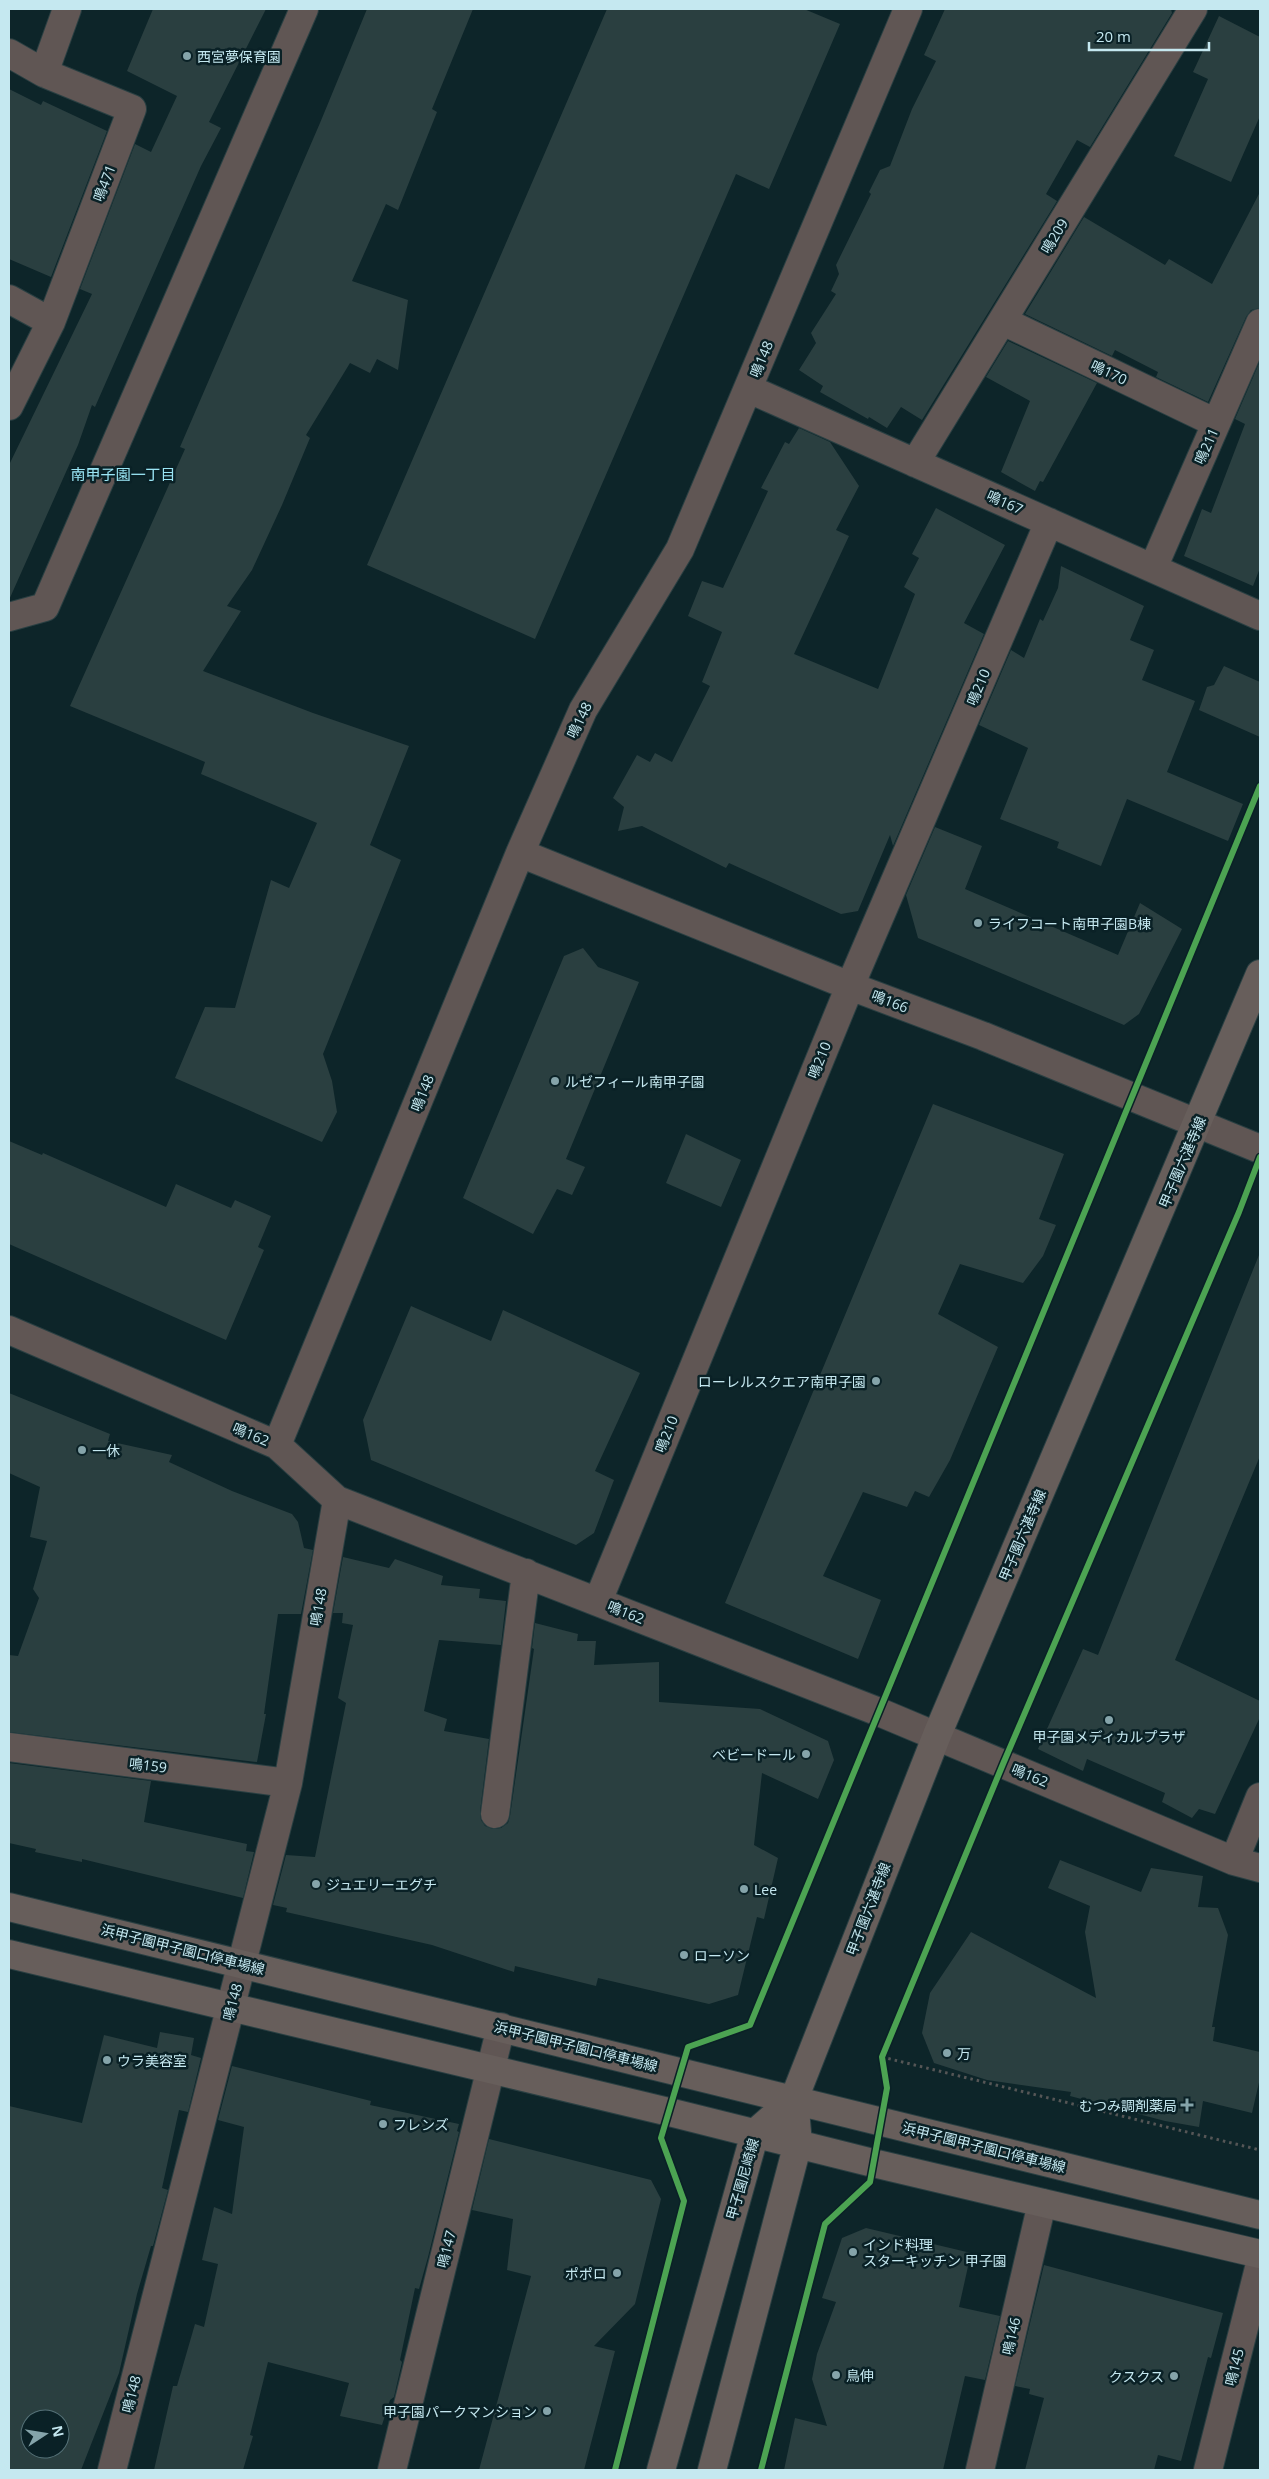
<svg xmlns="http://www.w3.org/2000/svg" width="1269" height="2479" font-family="'Open Sans','Noto Sans JP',sans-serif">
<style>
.building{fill:#2a3f40;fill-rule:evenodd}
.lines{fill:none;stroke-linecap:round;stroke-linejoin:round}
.minor-casing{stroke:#293f42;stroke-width:30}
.major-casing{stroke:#293f42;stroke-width:30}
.path{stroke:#555656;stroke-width:3;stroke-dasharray:2.5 4;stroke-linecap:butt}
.minor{stroke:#605654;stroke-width:28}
.major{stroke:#675e5b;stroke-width:28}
.cycleway-casing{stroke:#0a2126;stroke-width:9}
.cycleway{stroke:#4ca352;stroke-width:6}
.poi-dot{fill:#85a4aa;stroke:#0a2126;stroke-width:2}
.labels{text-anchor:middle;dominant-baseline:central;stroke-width:5;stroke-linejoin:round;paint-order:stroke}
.poi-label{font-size:14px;fill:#c5e8f0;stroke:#0a2126;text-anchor:start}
.street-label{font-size:14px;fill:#c5e8f0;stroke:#0a2126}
.neighbourhood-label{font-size:15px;fill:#9be6f5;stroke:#0a2126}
</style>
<rect width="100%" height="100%" fill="#0d2529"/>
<!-- building -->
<path class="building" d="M153,9H266L209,122L221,128L201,166L95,407L92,405L78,445L9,600V465L92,294L80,289L135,144L151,152L177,96L127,71Z
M367,9H473L432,109L437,112L398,210L386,204L352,281L408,300L398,370L377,359L370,373L350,363L306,435L310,438L282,505L252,570L227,606L241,611L203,671L313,713L409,746L370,845L401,860L323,1054L332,1081L337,1112L322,1142L175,1078L205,1007L235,1008L271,880L289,888L317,823L201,774L205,762L70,706L185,449L180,447L320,123Z
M607,9H804L840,24L769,189L736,174L535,639L367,565Z
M945,9H1171L1172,13L1090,147L1077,140L1046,194L1057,201L922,420L901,407L887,428L869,417L868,419L820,392L823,386L799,370L816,343L811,333L836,294L831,291L839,274L836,265L871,194L869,192L880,170L890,166L912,109L936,61L924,55Z
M1219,16L1260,37V116L1231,182L1174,156L1208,79L1193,72Z
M9,89L41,105L43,101L107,131L51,277L9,259Z
M1260,192V308L1251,310L1246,317L1208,402L1156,377L1158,372L1115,350L1112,356L1025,314L1084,217L1165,265L1169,259L1212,284Z
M1008,341L1097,383L1043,482L1040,481L1035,491L1001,472L1030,401L986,377Z
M1260,361V568L1253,586L1184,556L1202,509L1211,513L1245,424L1235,419Z
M799,428L830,442L859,486L836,530L849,536L794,654L878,689L915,594L904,587L919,558L912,554L936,508L1005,545L964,623L984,634L893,846L890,835L858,911L841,914L729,863L726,868L642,826L618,831L624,807L613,798L637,755L650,762L655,753L672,762L710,686L702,682L722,632L688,616L702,581L723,588L768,491L761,488L785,442L789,444Z
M1061,566L1144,606L1130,640L1154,650L1142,680L1195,701L1167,772L1243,804L1228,841L1127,799L1101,866L1057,848L1059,842L1000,819L1028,748L979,725L1011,650L1024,658L1040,619L1043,621L1058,588Z
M1224,666L1260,682V737L1199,710L1207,687L1214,685Z
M935,827L982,846L965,889L1118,955L1140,903L1182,929L1139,1014L1124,1025L918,938L906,895Z
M583,948L598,967L639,982L566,1159L585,1167L572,1195L557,1189L533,1234L463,1198L564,956Z
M933,1104L1064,1154L1039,1219L1056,1225L1043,1256L1023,1283L960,1264L938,1314L998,1347L950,1460L929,1497L915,1491L907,1507L863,1492L823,1576L881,1600L858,1659L725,1603Z
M686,1134L741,1160L721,1207L666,1183Z
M9,1141L42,1155L43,1153L166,1207L176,1184L231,1208L235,1200L271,1216L258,1247L264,1250L226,1340L9,1244Z
M1259,1255L1260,1456L1175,1660L1260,1701V1717L1215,1814L1199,1809L1192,1818L1162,1802L1165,1793L1087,1759L1083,1771L1038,1749L1083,1649L1098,1655Z
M411,1306L491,1341L503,1310L640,1373L595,1471L614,1480L594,1533L576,1545L371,1460L363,1420Z
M9,1393L110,1434L108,1441L172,1455L169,1462L232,1491L292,1514L298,1522L304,1548L313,1550L301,1614H278L264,1714H266L257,1762L9,1732V1655L18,1656L39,1598L33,1589L47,1541L30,1537L40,1487L9,1473Z
M343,1557L389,1568L395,1559L443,1576L441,1585L480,1589L479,1598L506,1601L501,1645L439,1640L424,1711L447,1719L444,1731L489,1739L480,1812L481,1820L485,1826L493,1829L501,1828L508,1823L510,1816L534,1649L532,1648L535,1623L578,1634L577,1641H596L594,1665L659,1662V1702L760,1709L828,1741L834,1760L818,1799L762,1773L754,1845L778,1858L764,1919L757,1917L738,1995L709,2004L598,1978L596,1986L515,1966L514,1972L432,1945L286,1912L287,1908L273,1905L286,1855L315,1857L346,1703L338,1698L353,1625L342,1623L343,1613H333Z
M9,1763L151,1781L144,1822L247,1844L246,1851L254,1852L243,1898L82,1859V1862L35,1852L36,1849L9,1843Z
M1060,1860L1141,1892L1151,1868L1203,1876L1198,1907L1218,1908L1228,1935L1212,2027H1215L1213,2041L1260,2052V2078L1252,2113L1203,2101L1199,2127L1165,2121L1070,2096L1071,2092L987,2080L934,2063L922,2033L930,1993L971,1932L1096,1998L1085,1932L1090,1906L1048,1888Z
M160,2032L194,2038L191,2055L201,2058L188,2112L179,2110L162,2188L168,2190L153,2246H151L137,2294L119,2373L81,2470H9V2106L82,2123L104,2035L157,2048ZM30,2419H60V2449H30Z
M232,2066L371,2101L370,2105L459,2124L457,2131L459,2132L428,2257L419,2289L415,2288L400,2360L402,2362L394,2397L390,2400L382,2425L340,2416L349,2383L268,2362L250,2435L253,2436L243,2470H154L173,2386H177L195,2324L204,2327L218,2264L202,2260L214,2207L232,2214L244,2127L218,2120Z
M489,2139L651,2180L661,2199L635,2304L594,2346L615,2351L584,2470H479L531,2276L507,2270L513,2219L472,2210Z
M866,2228L971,2253L959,2307L1000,2316L985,2380L965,2376L943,2470H784L795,2418L827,2426L812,2379L817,2354L836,2302L822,2298L842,2238Z
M1044,2265L1223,2313L1211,2358L1208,2357L1181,2461L1158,2455L1154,2470H1025L1044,2398L1029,2394L1030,2389L1015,2386Z"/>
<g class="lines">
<defs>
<path id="minor" d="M9,53L44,73
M9,299L51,322
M1003,321L1216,423
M749,389L1260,616
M9,406L51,322L132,109L44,73L67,9
M915,463L1193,9
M1153,568L1260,323
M9,617L45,607L304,9
M520,853L850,986L983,1036L1260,1149
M9,1330L277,1445L337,1500L879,1712L1234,1861L1260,1868
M277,1445L520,853L583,710L680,549L908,9
M598,1601L850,986L1049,522
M9,1747L288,1783
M495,1814L526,1573
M1234,1861L1260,1797
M112,2470L288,1783L337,1500
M392,2470L501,2027
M980,2470L1042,2203
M1208,2470L1260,2264"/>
<path id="major" d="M9,1907L1260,2215
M9,1954L669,2112L873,2163L1260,2254
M661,2470L755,2133L794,2099
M712,2470L798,2143L794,2099L937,1735L1260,974"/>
</defs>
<!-- minor casing -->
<use href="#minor" class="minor-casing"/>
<!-- major casing -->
<use href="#major" class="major-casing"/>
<!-- path -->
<path class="path" d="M1145,1066L1260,786
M892,1681L1119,1129
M1017,1732L1250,1183
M705,2041L750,2025L866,1744
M882,2057L1260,2150
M886,2087L882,2057L990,1795
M615,2470L684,2201L665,2148
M761,2470L825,2224L855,2195"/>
<!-- minor -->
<use href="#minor" class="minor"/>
<!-- major -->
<use href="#major" class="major"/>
<defs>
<path id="cycleway" d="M615,2470L684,2201L661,2138L688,2047L750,2025L1260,786
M761,2470L825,2224L870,2182L887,2088L882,2057L1003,1764L1239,1212L1260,1157"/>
</defs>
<!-- cycleway casing -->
<use href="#cycleway" class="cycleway-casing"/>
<!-- cycleway -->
<use href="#cycleway" class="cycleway"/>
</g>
<!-- markers -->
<g class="poi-dot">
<circle cx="187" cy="56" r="5"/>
<circle cx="978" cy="923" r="5"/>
<circle cx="555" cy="1081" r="5"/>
<circle cx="876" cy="1381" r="5"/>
<circle cx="82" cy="1450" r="5"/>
<circle cx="1109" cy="1720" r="5"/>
<circle cx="806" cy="1754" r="5"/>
<circle cx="316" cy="1884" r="5"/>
<circle cx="744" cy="1889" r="5"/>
<circle cx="684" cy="1955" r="5"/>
<circle cx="947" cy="2053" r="5"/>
<circle cx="107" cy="2060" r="5"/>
<path d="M1184.5 2097.5h5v5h5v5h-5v5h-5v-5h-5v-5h5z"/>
<circle cx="383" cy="2124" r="5"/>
<circle cx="853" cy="2252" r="5"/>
<circle cx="617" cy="2273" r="5"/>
<circle cx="836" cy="2375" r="5"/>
<circle cx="1174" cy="2376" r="5"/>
<circle cx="547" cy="2411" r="5"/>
</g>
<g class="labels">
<!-- poi labels -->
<g class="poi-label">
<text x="197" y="56">西宮夢保育園</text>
<text x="988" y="923">ライフコート南甲子園B棟</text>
<text x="565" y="1081">ルゼフィール南甲子園</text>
<text x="866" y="1381" text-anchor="end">ローレルスクエア南甲子園</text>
<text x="92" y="1450">一休</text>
<text x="1109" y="1736" text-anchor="middle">甲子園メディカルプラザ</text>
<text x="796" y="1754" text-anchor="end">ベビードール</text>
<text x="326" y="1884">ジュエリーエグチ</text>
<text x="754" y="1889">Lee</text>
<text x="694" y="1955">ローソン</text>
<text x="957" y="2053">万</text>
<text x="117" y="2060">ウラ美容室</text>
<text x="1177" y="2105" text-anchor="end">むつみ調剤薬局</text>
<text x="393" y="2124">フレンズ</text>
<text x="863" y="2244">インド料理<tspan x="863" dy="16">スターキッチン 甲子園</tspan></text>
<text x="607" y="2273" text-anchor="end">ポポロ</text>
<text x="846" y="2375">鳥伸</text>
<text x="1164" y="2376" text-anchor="end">クスクス</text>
<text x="537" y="2411" text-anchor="end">甲子園パークマンション</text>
</g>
<!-- street labels -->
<g class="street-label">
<text transform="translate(104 183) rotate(-69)">鳴471</text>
<text transform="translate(1054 236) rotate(-59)">鳴209</text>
<text transform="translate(761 359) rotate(-67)">鳴148</text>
<text transform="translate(1109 372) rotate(25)">鳴170</text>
<text transform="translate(1206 446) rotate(-66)">鳴211</text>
<text transform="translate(1005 502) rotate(24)">鳴167</text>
<text transform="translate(978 687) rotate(-67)">鳴210</text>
<text transform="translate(579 720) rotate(-64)">鳴148</text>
<text transform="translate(890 1001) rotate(21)">鳴166</text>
<text transform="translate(819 1060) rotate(-68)">鳴210</text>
<text transform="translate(422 1093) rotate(-68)">鳴148</text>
<text transform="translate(1182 1162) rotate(-67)">甲子園六湛寺線</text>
<text transform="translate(251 1434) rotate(23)">鳴162</text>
<text transform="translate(666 1434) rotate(-68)">鳴210</text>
<text transform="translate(1022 1535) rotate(-67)">甲子園六湛寺線</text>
<text transform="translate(318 1607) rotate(-80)">鳴148</text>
<text transform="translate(626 1612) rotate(22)">鳴162</text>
<text transform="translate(148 1765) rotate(7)">鳴159</text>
<text transform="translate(1030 1775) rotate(23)">鳴162</text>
<text transform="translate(868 1909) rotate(-69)">甲子園六湛寺線</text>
<text transform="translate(183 1949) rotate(14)">浜甲子園甲子園口停車場線</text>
<text transform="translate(232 2002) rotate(-75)">鳴148</text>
<text transform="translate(576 2046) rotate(14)">浜甲子園甲子園口停車場線</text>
<text transform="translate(984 2147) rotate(14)">浜甲子園甲子園口停車場線</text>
<text transform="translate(742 2179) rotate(-74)">甲子園尼崎線</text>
<text transform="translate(446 2249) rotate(-76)">鳴147</text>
<text transform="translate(1011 2336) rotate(-77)">鳴146</text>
<text transform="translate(1234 2367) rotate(-76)">鳴145</text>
<text transform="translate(131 2394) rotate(-76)">鳴148</text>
</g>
<!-- neighbourhood labels -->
<g class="neighbourhood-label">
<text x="123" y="474">南甲子園一丁目</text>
</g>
</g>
<!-- border -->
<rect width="1269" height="2479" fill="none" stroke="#c5e8f0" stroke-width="20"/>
<!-- north arrow -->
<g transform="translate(45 2434) rotate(78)"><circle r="24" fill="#0a2126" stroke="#557177"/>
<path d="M0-4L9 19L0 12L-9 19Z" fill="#85a4aa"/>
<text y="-8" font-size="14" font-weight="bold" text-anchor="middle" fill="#c5e8f0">N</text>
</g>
<!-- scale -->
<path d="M1089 42v8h120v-8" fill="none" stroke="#c5e8f0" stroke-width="2.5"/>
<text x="1096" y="42" font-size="15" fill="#c5e8f0" stroke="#0a2126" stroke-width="4" paint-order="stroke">20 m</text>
</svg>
